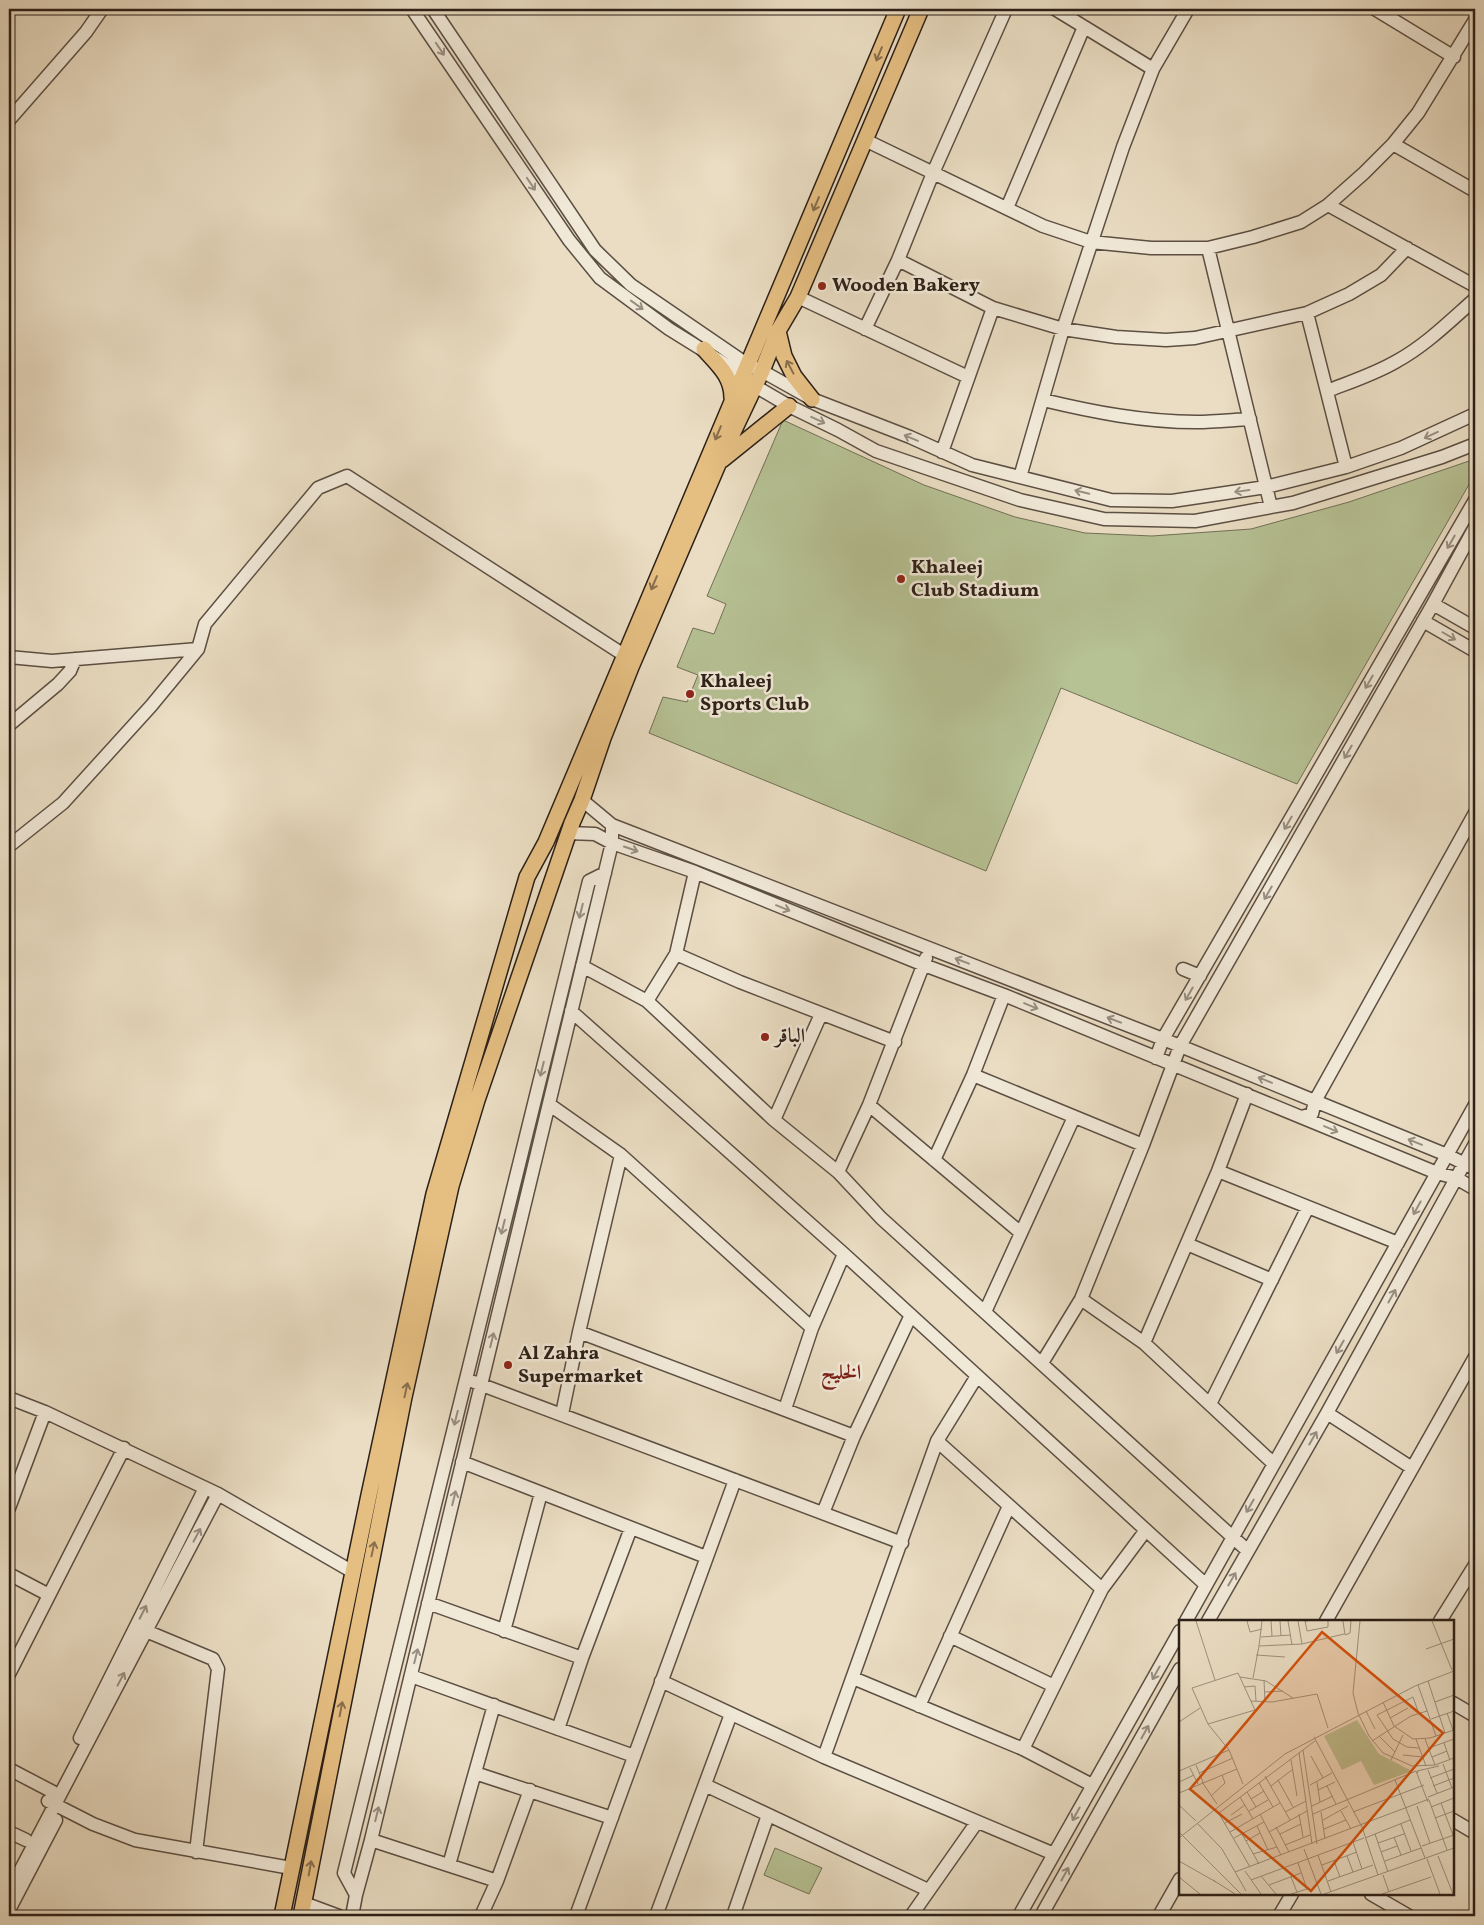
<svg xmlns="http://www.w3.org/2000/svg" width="1484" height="1925" font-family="Vollkorn,Amiri,serif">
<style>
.green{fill:#b6c194;stroke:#717056}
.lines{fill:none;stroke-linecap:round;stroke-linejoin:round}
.minor-casing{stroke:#5c4f43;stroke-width:15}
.major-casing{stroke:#2c2018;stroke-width:18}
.minor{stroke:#f1e9d8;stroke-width:12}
.major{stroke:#e5be82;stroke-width:15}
.oneway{stroke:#988f82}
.oneway2{stroke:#886f4d}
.poi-dot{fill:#8f2418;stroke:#f1e9d8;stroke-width:2}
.labels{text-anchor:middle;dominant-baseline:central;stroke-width:5;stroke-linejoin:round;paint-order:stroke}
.poi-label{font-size:20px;font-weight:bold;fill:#2c2018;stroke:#f1e9d8;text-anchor:start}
.neighbourhood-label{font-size:21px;font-weight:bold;fill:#7a1f14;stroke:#f1e9d8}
.inset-road{fill:none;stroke:#9e917f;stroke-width:1}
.view{fill:#d5530d;fill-opacity:0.15;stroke:#d5530d;stroke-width:2.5}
.inset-edge{fill:none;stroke:#2c2018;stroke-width:2.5}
</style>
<rect width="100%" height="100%" fill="#eaddc3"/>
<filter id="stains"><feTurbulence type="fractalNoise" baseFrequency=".004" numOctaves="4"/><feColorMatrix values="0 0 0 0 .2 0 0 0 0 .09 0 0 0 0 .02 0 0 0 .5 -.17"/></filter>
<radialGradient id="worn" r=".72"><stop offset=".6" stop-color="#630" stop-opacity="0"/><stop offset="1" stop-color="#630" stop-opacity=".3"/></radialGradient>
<!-- green -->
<path class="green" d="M783,420L924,485L1015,517L1085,533L1152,536L1251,529L1349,502L1475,459V474L1297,784L1061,688L986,871L649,733L663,697L687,702L698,675L677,667L693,628L714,634L726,604L707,596Z
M775,1848L822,1868L809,1894L764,1875Z"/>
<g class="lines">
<defs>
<path id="minor" d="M412,9L569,240L600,278L669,329L743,375L755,386L789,406L838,430L876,451L1020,500L1104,519L1195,521L1293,503L1442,457L1475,444
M433,9L595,250L631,285L748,365L762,371L812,399L910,437L972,465L1111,500L1172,501L1266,487L1346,467L1401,448L1475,414
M1006,9L933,173L898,260L993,308L1063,329L1116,337L1166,340L1195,338L1307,313L1349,294L1381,275L1407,248
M1055,9L1153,69
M1375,9L1454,57
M9,120L86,32L102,9
M865,140L1043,226L1091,242L1151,248H1208L1253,237L1301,222L1328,205L1364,173L1393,144L1418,113L1475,20
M1393,144L1475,191
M1328,205L1475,286
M1007,208L1084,27
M1208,248L1271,507
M798,297L968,377
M1307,313L1346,467
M865,329L898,260
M1327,391C1350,382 1375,374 1397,361C1426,345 1450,321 1475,299
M1043,400C1093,412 1144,422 1196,422C1214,422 1232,420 1250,419
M942,452L993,308
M1020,477L1063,329L1123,147L1153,69L1188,9
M1433,604L1475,628
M1423,621L1475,651
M9,657L52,661L198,649
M9,725L58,684L70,671L75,659
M582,800L612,825L1163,1039L1447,1155L1475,1169
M568,833L595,834L612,843L695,872L924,965L1004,995L1437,1173L1456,1178L1475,1189
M9,846L63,803L151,706L198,649L205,624L318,488L347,476L624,655
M676,954L740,982L895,1042
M582,966L647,1001L774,1120L838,1172L881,1218L1248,1551
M1183,969L1200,976
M647,1001L676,954L695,872
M571,1011L844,1254L1206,1585
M1156,1058L1163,1039L1475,500
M973,1075L1143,1145
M550,1105L621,1155L812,1328
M869,1105L1021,1233
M1302,1117L1312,1114L1315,1101L1475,813
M774,1120L821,1014
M934,1160L973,1075L1004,995
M1218,1171L1398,1243
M838,1172L869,1105L926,958
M1187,1244L1272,1280
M1081,1299L1144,1343L1274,1464
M985,1312L1074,1117
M579,1332L854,1436
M1144,1343L1218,1171L1247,1094
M1042,1363L1081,1299L1143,1145L1180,1046L1433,604L1475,527
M474,1382L902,1543
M9,1398L45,1412
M1210,1404L1308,1207
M785,1409L812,1328L844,1254
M1327,1413L1412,1468
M562,1414L579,1332L621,1155
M937,1441L1102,1589
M462,1462L706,1557
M9,1508L45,1412L218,1494L353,1572
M823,1513L854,1436L911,1315
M9,1574L49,1595
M428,1603L582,1658
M1186,1621L1475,1105
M1208,1621L1327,1413L1475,1144
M1326,1621L1475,1357
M1440,1621L1475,1565
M146,1631L213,1659L218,1669L196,1852
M504,1631L541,1493
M950,1636L1054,1686
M9,1674L124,1448
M411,1676L634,1756
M853,1678L1023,1749L1092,1785
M661,1681L824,1757L1054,1854
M1453,1703L1475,1716
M919,1706L1009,1506
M558,1729L582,1658L631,1528
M80,1738L205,1488
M1023,1749L1102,1589L1146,1530
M824,1757L937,1441L977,1376
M9,1769L53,1792
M475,1773L612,1818
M705,1785L928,1890
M48,1801L93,1824L135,1840L291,1868
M1453,1820L1475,1833
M9,1832L26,1840
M371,1840L497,1881
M449,1865L494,1705
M9,1892L218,1494
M1371,1894L1409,1916
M356,1895L344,1873L589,881L605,873
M304,1903L339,1916
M9,1910L56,1820
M352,1916L356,1895L371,1840L612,843V825
M481,1916L497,1881L530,1790
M576,1916L735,1480
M656,1916L731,1714
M733,1916L768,1815
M911,1916L977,1822
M1019,1916L1180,1631
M1041,1916L1180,1669
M1159,1916L1180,1879
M1279,1916L1292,1894"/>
<path id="major" d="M778,331L784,356L794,376L812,399
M704,349C718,365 732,376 732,398
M722,460L789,406
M282,1916L369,1495L434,1194L527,877L546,842L898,9
M301,1916L404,1397L451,1186L477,1100L572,823L582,800L603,738L631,667L719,462L762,371L778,331L798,297L921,9"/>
</defs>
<!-- minor casing -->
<use href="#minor" class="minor-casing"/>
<!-- major casing -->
<use href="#major" class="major-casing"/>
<!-- minor -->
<use href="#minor" class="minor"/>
<!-- major -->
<use href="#major" class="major"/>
</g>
<!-- one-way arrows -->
<defs><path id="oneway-shaft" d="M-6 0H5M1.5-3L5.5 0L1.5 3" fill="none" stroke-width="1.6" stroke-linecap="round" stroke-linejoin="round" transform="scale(1.25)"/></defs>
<g class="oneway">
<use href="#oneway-shaft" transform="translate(440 49) rotate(56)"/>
<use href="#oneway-shaft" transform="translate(531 184) rotate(56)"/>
<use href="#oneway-shaft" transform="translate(637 305) rotate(36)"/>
<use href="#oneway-shaft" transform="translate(818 420) rotate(25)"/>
<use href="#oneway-shaft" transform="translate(1431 435) rotate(155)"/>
<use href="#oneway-shaft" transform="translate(911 438) rotate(-157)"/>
<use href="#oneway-shaft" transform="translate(1242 491) rotate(172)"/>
<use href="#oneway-shaft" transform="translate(1082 492) rotate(-166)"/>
<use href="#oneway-shaft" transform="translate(1451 542) rotate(120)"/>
<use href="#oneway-shaft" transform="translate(1449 636) rotate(30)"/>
<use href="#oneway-shaft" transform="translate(1369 682) rotate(120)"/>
<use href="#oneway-shaft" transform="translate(1348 752) rotate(120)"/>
<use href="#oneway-shaft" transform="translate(1288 823) rotate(120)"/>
<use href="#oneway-shaft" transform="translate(631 849) rotate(19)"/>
<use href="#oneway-shaft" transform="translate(1268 893) rotate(120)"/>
<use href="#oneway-shaft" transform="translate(783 908) rotate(22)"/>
<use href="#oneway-shaft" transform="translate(581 911) rotate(104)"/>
<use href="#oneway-shaft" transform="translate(962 961) rotate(-159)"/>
<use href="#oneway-shaft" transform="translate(1189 994) rotate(120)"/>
<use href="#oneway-shaft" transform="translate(1031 1006) rotate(22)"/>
<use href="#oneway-shaft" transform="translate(1114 1020) rotate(-159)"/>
<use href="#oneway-shaft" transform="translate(542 1069) rotate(104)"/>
<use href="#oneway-shaft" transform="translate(1265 1080) rotate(-158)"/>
<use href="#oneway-shaft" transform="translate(1331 1129) rotate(23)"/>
<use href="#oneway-shaft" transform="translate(1415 1142) rotate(-158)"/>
<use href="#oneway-shaft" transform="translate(1417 1208) rotate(119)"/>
<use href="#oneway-shaft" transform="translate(503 1227) rotate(104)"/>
<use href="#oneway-shaft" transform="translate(1392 1296) rotate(-61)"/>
<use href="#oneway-shaft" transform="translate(492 1340) rotate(-76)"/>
<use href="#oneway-shaft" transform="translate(1340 1347) rotate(120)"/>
<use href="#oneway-shaft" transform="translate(456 1418) rotate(104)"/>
<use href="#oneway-shaft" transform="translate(1313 1438) rotate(-60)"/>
<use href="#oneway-shaft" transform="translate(454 1498) rotate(-76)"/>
<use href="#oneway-shaft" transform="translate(1250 1506) rotate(120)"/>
<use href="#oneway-shaft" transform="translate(197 1535) rotate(-62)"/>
<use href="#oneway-shaft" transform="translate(1232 1579) rotate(-60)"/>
<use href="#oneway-shaft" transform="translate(143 1612) rotate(-63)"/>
<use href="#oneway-shaft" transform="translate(416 1656) rotate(-76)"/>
<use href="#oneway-shaft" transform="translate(1156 1673) rotate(119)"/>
<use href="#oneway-shaft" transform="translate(121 1679) rotate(-62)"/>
<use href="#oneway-shaft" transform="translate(1145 1732) rotate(-61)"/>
<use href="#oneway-shaft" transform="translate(377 1814) rotate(-76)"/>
<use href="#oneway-shaft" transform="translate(1076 1814) rotate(119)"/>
<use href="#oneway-shaft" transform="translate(1065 1874) rotate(-61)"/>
</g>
<g class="oneway2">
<use href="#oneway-shaft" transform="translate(879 54) rotate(113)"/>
<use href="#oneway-shaft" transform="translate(816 204) rotate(113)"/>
<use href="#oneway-shaft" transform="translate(790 367) rotate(-118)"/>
<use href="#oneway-shaft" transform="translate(718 433) rotate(113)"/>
<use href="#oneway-shaft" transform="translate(654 583) rotate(113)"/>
<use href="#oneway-shaft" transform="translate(406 1390) rotate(-78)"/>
<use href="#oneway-shaft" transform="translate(373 1549) rotate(-78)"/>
<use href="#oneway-shaft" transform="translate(341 1709) rotate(-79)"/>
<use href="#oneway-shaft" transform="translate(310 1868) rotate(-80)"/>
</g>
<!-- markers -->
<g class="poi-dot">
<circle cx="822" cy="286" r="5"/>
<circle cx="901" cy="579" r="5"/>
<circle cx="690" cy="694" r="5"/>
<circle cx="765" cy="1037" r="5"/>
<circle cx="508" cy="1365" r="5"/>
</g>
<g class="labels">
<!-- poi labels -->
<g class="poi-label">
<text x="832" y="286">Wooden Bakery</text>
<text x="911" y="568">Khaleej<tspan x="911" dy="23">Club Stadium</tspan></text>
<text x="700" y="682">Khaleej<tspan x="700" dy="23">Sports Club</tspan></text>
<text x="775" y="1037">الباقر</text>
<text x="518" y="1354">Al Zahra<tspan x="518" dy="23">Supermarket</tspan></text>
</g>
<!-- neighbourhood labels -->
<g class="neighbourhood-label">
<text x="841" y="1373">الخليج</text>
</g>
</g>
<!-- overview -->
<g transform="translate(1179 1620)">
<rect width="275" height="275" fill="#eaddc3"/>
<path d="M178,100L200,134L233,151L195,165L182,141L163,150L145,116Z" fill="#b6c194"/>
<path class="inset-road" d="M17,1L36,60M68,1L71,12L83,9M83,1L80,26L123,24L119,1M92,1L93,16M101,1L102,16M109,1L113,25M129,1H126L128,11L149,7V1M164,1L166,15L171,13L172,1M181,1L174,73L179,93L190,116L204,133L233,146L256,145L275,138M253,1L273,50M82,17L112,15M123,24L165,14M247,29L275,19M77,35L106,37M61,57L87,61L114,78M74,58L80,26M85,60L86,82M249,61L266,113M239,65L257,116M65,67L76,66L77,81M86,72L104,71M72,81L93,82L138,74L149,108M204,82L215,106L234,119L251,118L275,110M256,82L275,75M187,91L196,109M268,93L274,110M240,94L234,77L198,95L214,119L228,127L240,128M211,98L229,88M252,99L275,91M0,102L21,88M29,104L76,90L59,53L13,68L29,104L50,130M200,116L216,132M135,117L183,207L199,255M237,119L247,146M246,119L256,145M193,121L232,96L248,91M265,123L271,140M250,128L275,119M124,130L138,224M120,133L133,224M224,135L244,137M132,136L144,158M253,137L268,131M112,140L118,176M212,140L224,115M264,144L273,168M17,145L24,162M11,148L19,164M249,150L258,173M0,151L50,130L64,164M20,153L54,138M239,153L238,151L260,146M86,156L111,200M251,158L275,149M99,160L114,187M216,160L246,238M0,162L15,155M23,162L38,184M138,162L141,182M80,163L94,187M131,165L153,153M92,166L114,149M148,166L157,184M254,166L275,158M139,170L156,162M68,172L77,187M0,173L58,149M32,176L46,163L43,155M61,177L74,199M249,177L275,167M72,179L85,171M250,180L268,230M262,183L274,215M0,185L17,201M133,186L154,176M238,186L251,223M252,187L275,178M70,191L89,180M162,191L172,209M39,192L71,247M106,192L127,181M142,192L146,219M174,192L245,165M40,193L136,121M81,194L102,235M120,194L124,217M134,194L237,151L249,182M52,195L66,185M256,198L275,191M144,200L169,186M18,203L43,229L67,271M46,203L63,194M222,204L232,231M78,206L89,230M97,207L110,232M145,209L167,200M0,212L62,274M51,212L101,183M90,212L128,191M63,214L80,244M101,214L122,204M196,214L209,252M215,217L222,235M0,218L106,134L236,66L275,51M55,218L85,202M186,218L231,200M67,221L81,213M174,222L183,249M199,223L225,214M106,225L131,215M243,226L275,215M125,229L142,274M202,232L218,226M74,234L98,227M139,235L152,272M168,236L174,252M259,236L274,274M248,239L261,274M0,241L37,262M155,241L161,257M206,241L242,228M143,245L178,232M66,251L82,274M56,252L250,179M204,255L210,272M82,256L97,274M0,257L21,274M112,257L118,272M34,260L56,274M72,260L185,218M149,261L194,245M90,265L122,253M112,274L128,269L119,243M145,274L275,228M203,274L252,257"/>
<path class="view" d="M143,12L264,113L132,271L11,169Z"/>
<rect width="275" height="275" class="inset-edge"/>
</g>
<!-- margin -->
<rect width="1484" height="1925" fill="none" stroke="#eaddc3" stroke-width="30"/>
<rect x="10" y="10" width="1464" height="1905" fill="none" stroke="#2c2018" stroke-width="2.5"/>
<rect x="15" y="15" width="1454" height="1895" fill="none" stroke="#2c2018"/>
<rect width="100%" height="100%" filter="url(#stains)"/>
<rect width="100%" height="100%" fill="url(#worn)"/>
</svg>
